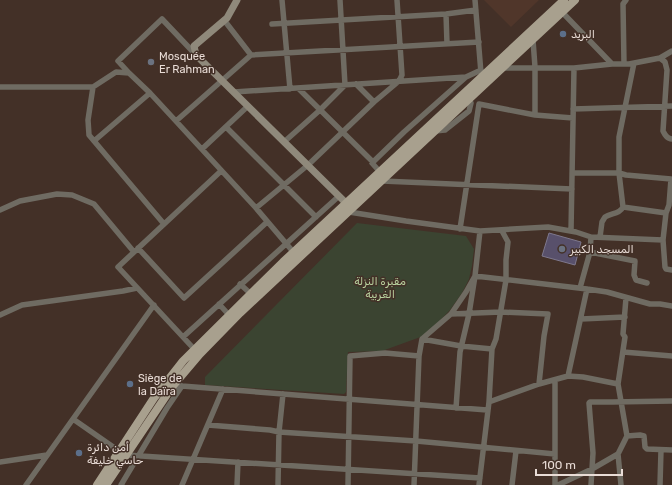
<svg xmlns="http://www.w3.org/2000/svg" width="672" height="485" font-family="Rubik,Vazirmatn,sans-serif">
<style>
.built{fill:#50362a}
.green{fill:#3b4431}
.building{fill:#58506b;stroke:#7e788d}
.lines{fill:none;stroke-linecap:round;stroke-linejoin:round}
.street{stroke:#6f6b62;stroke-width:5.5}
.secondary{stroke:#8f897b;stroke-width:7}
.primary{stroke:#a8a08e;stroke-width:8}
.service-dot{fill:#5c6f8a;stroke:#433027;stroke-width:1.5}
.worship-dot{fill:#6b7280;stroke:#433027;stroke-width:1.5}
.labels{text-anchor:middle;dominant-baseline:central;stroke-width:3;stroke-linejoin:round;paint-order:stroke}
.poi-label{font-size:11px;fill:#e9dcd6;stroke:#433027;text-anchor:start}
.park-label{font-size:11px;fill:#b8d19e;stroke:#433027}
</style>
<rect width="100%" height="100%" fill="#433027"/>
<!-- built -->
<path class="built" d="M484,0H539L511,27Z"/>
<!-- green -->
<path class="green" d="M357,223L466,236L474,249L472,266L469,279L462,293L450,310L426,335L382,351L348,352L346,392L344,394L205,385V377Z"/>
<!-- building -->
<path class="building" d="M549,233L581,242L575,265L542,256Z"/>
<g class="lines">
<!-- street -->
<path class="street" d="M282,0L290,89
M475,0L481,73
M560,10L612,64H629L660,58L665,62L667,70L663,131C665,135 667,139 672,139
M446,14L447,44
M224,20L251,55
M272,24L446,14L476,10
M533,40L535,67V115
M660,58L672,51
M624,64L623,4L626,0
M503,68H574L612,64
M129,73L118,61L162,19L196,55
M356,84L374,102
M0,87H93L116,72L129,73L150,93L256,208L295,254
M93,87L88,120L89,135L164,224
M299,89L373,162
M234,92L466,77
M573,109L672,106
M176,121L251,55L479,42
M226,127L316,217
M435,131L445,130L469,111L471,103L469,99
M94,141L150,93
M284,142L320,110L345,85L340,0
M202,149L248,106
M380,172L372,163L404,132L466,77L481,70
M572,173H619L626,175L671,179L669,205L666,213
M382,181L572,189
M256,208L308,165L374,102L399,81L402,75L397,0
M0,210L20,201L57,194L72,195L94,204L134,252
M349,212L406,221L480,231L548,227L576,232L591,237L590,252L580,288
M460,229L479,104L535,115L573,118
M571,231L574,68
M591,237L663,240L666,213L623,207
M600,237L602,222L605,217C611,213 620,214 623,207L619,173V137L634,63
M663,240L665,267L666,269L672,270
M138,248L184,298L267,222
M590,252L635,261L634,275L636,280L647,283
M240,284L251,294
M219,304L229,315
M451,314L501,312L548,314L544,336L539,384
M0,315L22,305L123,291L137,288
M581,319L625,317
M183,337L339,196
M422,339L461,346L492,349
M195,350L118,267L221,171
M623,352L672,356
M568,376L587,289
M555,380V485
M172,387L182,386L487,410
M489,402L539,384L568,376L583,377L618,384
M456,408L460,352L469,314L475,276L480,231
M73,419L119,451
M208,425L270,430L279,432L416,441L555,454
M627,436L640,435L644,436L645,447L647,449L672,450
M618,454L621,485
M126,455L480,478
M0,462L47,455
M26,485L154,305
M122,485H121L167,408L182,386
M182,485L223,389
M237,485L238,462
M278,485L279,432L283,394
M348,485L350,356L385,353L419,356
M414,485L419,356L422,339L451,314L466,292L475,276L587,289L607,292L650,304H660L672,306
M479,485L489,402L492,349L496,339L506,280V260L508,242L502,231
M512,485L516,451
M558,485L592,469L618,454L627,436L618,384L625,337L623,334L626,298
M591,485L593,453L589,403L590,402H612L672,401
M660,485L661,450"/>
<!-- secondary -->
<path class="secondary" d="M237,0L227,18L194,46L196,55L346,203"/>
<!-- primary -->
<path class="primary" d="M97,485L154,398L183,361L283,262L564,0
M106,485L172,387L200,354L240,313L575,0"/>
</g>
<!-- markers -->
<g class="service-dot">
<circle cx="563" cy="34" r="4"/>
<circle cx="130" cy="384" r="4"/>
<circle cx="79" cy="453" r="4"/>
</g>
<g class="worship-dot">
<circle cx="151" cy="62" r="4"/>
<circle cx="562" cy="249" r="4"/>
</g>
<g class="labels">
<!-- poi labels -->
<g class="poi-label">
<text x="571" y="34">البريد</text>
<text x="159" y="56">Mosquée<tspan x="159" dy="13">Er Rahman</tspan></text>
<text x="570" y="249">المسجد الكبير</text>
<text x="138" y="378">Siège de<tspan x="138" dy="13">la Daïra</tspan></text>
<text x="87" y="447">أمن دائرة<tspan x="87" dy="13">حاسي خليفة</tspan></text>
</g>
<!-- park labels -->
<g class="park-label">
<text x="380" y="281">مقبرة النزلة<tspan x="380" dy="13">الغربية</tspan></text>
</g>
</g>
<!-- scale -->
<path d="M536 469v6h86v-6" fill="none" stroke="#e9dcd6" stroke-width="2"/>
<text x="542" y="469" font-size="12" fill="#e9dcd6" stroke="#433027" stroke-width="3" paint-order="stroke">100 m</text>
</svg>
